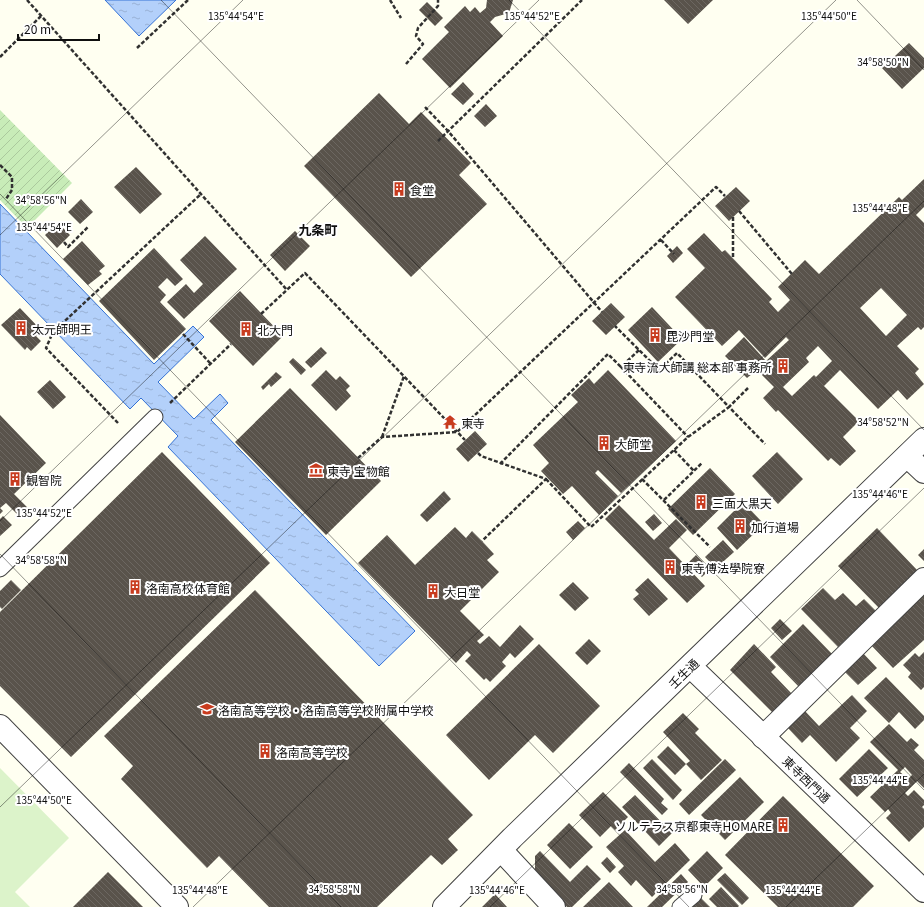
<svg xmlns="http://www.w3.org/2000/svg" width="924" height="907" font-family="Georgia,'Noto Sans JP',serif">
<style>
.garden{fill:url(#garden-furrows)}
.pitch{fill:#dcf3ca}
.water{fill:url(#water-ripples);stroke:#3572d5}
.building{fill:url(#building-back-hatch);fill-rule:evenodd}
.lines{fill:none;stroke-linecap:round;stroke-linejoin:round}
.service-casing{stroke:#424242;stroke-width:17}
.minor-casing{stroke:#424242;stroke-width:24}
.tertiary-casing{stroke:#424242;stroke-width:24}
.path{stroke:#313131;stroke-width:2.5;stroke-dasharray:4 2;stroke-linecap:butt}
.service{stroke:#fff;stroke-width:15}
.minor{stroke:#fff;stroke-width:22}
.tertiary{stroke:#fff;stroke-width:22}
.ticks{fill:none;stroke:#0f0f0f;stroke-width:1;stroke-opacity:0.45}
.labels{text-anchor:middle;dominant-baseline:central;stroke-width:4;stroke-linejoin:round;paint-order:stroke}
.poi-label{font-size:12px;fill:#0f0f0f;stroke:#fff;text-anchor:start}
.street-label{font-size:12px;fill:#0f0f0f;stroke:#fff}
.neighbourhood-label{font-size:13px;font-weight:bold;fill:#0f0f0f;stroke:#fff}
.ticks-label{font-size:10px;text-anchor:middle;fill:#0f0f0f;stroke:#fff;stroke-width:4;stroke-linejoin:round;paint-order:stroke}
</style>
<defs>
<pattern id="garden-furrows" width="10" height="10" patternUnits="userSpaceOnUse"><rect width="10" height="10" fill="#c8ecb8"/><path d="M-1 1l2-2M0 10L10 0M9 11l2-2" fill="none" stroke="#abc99d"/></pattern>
<pattern id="water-ripples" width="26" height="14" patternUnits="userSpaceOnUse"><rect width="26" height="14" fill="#b3d0fa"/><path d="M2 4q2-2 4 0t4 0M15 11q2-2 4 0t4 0" fill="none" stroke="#99b1d5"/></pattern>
<pattern id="building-back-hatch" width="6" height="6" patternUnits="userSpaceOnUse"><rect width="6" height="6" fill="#59534b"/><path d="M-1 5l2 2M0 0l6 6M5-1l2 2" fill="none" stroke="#6c6761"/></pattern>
</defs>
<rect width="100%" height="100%" fill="#fffff1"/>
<!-- garden -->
<path class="garden" d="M0,110L72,183L27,228L0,200Z"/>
<!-- pitch -->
<path class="pitch" d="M0,768L69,838L15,892L30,907H0Z"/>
<!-- water -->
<path class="water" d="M105,0H176L139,36Z
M0,204L154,364L193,326L204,337L158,382L194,419L220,394L228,403L211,420L415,631L379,666L168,447L178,436L141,398L130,409L0,274Z"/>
<!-- building -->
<path class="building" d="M487,0H513L509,13L495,17L490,22L503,36L450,88L422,59L449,32L444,27L465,6L470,12L475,7L480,13L486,8Z
M664,0H713L688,24Z
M427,2L443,18L435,26L419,10Z
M909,43L924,58V68L902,89L882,68Z
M463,82L474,94L463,105L451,94Z
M379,93L409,124L421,112L471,163L459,175L487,204L411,277L304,166Z
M486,104L497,116L485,127L474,116Z
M136,167L162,194L140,214L114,187Z
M924,179V207L916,215L924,223V327L921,330L918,327L897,346L919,369L915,373L924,384L907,400L898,390L878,409L840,370L824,386L859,421L843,437L856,451L840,466L831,458L828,461L778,410L776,412L763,398L774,387L757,370L747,378L725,356L744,337L766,361L789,340L786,337L765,358L739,330L722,346L675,297L705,268L687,249L704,233L722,252L725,250L772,299L769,302L778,312L790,300L778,287L805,260L819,274L899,197L902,200ZM881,288L907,315L886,336L860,308ZM818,346L832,361L816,377L814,375L792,396L783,387L809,362L806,358Z
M736,187L750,201L729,221L715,206Z
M81,199L93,212L80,224L68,212Z
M58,223L70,235L57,248L45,235Z
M295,231L310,246L285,271L270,255Z
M205,236L237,269L184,319L167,302L186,284L194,293L203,284L180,260Z
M82,241L105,266L99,271L102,274L88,285L63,259Z
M677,246L683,253L673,263L667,256Z
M154,248L183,279L175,286L167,278L158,287L166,295L160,302L186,329L154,360L99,301Z
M240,291L283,336L253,366L209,321Z
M611,303L625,317L606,335L592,321Z
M652,307L682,339L658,362L628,330Z
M20,308L41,330L36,336L41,341L31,351L27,347L25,350L1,325Z
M321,347L327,353L311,368L305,362Z
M293,358L306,370L301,375L289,362Z
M326,370L336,380L340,376L350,386L346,390L351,396L336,411L311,385Z
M608,370L676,441L621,493L598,470L595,473L618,496L599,515L572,486L563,494L541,471L549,463L533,445L578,402L571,395L589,378L594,384Z
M276,372L282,377L271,387L269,384L263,390L261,387Z
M50,380L66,397L53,409L37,392Z
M290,388L381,481L326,535L235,442Z
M0,415L46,463L14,494L27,507L18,515L6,503L0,508L3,511L0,514Z
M475,431L487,444L468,462L456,449Z
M162,452L270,563L71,757L0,686V612Z
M777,452L803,479L778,504L752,476Z
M710,468L735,494L693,535L668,509Z
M444,491L451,499L427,522L420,515Z
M743,502L764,524L737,550L717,528Z
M619,505L654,540L676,519L687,530L669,548L705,586L687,603L605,519Z
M654,514L662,523L653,531L645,522Z
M3,516L12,525L0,536V519Z
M578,521L585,528L573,540L566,532Z
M455,527L466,538L472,531L482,541L494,554L487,560L499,572L460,611L484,635L477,641L480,644L489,636L500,647L520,625L534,639L515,658L510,653L502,662L506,666L490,682L486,678L484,680L465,661L471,655L467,651L456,663L358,563L387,535L415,565Z
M877,528L917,570L879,608L838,566Z
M723,540L734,552L716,568L705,557Z
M924,549V561L918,555Z
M696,555L710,569L702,577L688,563Z
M648,578L668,599L649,616L633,599L639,594L635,590Z
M11,580L21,590L2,609L0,607V591Z
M573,582L589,598L575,611L559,595Z
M823,588L835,600L843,593L856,606L864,599L876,611L838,647L801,609Z
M255,590L473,815L448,839L458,850L442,865L431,855L377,907H269L219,856L207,868L121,779L133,766L104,736Z
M924,594V640L893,668L870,644Z
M780,619L792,631L782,640L771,628Z
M803,624L834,656L801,689L770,657Z
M589,639L601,651L587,665L575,653Z
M539,644L600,706L553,753L535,735L489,780L446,735Z
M754,644L776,667L771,672L792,694L773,713L730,670Z
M862,652L877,668L858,685L843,670Z
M924,652V687L921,690L908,677L911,673L903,665L915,653L919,657Z
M886,677L924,716V720L915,729L899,712L889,723L864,698Z
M852,695L867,711L850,728L860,738L836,762L810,735L802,743L787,727L804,710L819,726Z
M683,713L699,729L695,733L722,760L701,780L686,764L675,775L657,757L668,746L686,764L690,761L663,732Z
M889,724L907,742L911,738L919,745L914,750L924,760V788L917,781L905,793L908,796L914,790L924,800V805L922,807L924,809V827L909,842L886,818L891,813L888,809L885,812L870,797L898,770L870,742ZM905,767L912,775L908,779L900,772Z
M869,749L888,768L857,797L839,779Z
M652,759L682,790L673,800L643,768Z
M725,759L736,770L689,815L679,804Z
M629,763L664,799L661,803L668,809L662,815L620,772Z
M740,777L764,802L725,840L701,815Z
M603,792L628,817L615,830L611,826L600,837L579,815Z
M635,795L672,833L659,846L622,807Z
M783,796L874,886L853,907H778L725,855Z
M569,823L593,847L570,869L547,845Z
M625,830L655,862L675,843L690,860L652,897L636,880L631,886L618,872L624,866L606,847Z
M540,851L570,882L587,865L601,879L572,907H567L535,873V856Z
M707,851L723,868L704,887L688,870Z
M607,857L616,867L610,873L601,863Z
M108,872L143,907H73Z
M725,873L749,898L742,905L717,880Z
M681,874L688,882L662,907H647Z
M609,882L633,907H583Z
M721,887L739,906L738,907H717L709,899Z
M495,894L507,907H482Z
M701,898L710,907H692Z"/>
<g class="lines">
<defs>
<path id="service" d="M0,569L155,417
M680,907L694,895"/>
<path id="minor" d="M907,456L924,472
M0,726L177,907
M763,737L924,579
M501,850L554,907"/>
<path id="tertiary" d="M690,666L924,891
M444,907L512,838L924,439"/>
</defs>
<!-- service casing -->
<use href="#service" class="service-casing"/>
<!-- minor casing -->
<use href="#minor" class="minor-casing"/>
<!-- tertiary casing -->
<use href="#tertiary" class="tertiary-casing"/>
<!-- path -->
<path class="path" d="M27,0L287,290
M390,0L401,18
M137,48L188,0
M0,57L41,16
M406,64L423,44L416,36L418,28L438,6V0
M425,107L448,131L602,312
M438,141L582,0
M0,165L12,177V190L6,199
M739,211L792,274
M733,217V259
M661,240L674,254
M64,242L68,247L88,227
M261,314L305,273L465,440
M183,334L210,363
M639,350L621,367L688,437
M748,388L729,407L765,444
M170,403L231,344
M118,423L46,348L53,332L201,194
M382,437L404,376
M674,450L694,471
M478,453L481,456L546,479L482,541
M358,458L382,437L457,432L716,187L725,196
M500,464L608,354L621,367
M546,479L591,527L688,437L729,407L677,353L659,370L615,326
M642,479L710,547
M664,500L702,463"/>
<!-- service -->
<use href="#service" class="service"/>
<!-- minor -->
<use href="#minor" class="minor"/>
<!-- tertiary -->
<use href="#tertiary" class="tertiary"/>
</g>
<!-- ticks -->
<path class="ticks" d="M161,0L924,790M509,0L924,430M857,0L924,70M0,194L689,907M0,235L243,0M0,521L539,0M0,554L341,907M0,807L836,0M193,907L924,201M490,907L924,488M786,907L924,774"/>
<!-- icons -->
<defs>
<symbol id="building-bare" viewBox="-9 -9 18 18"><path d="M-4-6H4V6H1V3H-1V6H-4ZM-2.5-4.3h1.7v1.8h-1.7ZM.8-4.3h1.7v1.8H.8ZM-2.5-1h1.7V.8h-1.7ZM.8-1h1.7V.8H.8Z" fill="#c83b1e" stroke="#fff" stroke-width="2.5" paint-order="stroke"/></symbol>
<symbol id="temple-bare" viewBox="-9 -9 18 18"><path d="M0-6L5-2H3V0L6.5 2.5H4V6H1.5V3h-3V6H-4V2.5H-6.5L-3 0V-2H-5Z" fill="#c83b1e" stroke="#fff" stroke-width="2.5" paint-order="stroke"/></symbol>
<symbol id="museum-bare" viewBox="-9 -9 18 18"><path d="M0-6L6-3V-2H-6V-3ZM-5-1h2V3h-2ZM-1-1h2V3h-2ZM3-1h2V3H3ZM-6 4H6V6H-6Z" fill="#c83b1e" stroke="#fff" stroke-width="2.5" paint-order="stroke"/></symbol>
<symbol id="school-bare" viewBox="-9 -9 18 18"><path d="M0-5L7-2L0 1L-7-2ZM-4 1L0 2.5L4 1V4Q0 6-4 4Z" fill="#c83b1e" stroke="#fff" stroke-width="2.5" paint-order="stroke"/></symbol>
</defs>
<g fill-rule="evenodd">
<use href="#building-bare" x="389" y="179" width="20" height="20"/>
<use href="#building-bare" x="11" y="318" width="20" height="20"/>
<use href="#building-bare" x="236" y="319" width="20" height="20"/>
<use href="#building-bare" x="645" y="325" width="20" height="20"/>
<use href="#building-bare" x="773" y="356" width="20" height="20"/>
<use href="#temple-bare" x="440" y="412" width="20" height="20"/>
<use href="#building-bare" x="594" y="433" width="20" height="20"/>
<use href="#museum-bare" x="306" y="460" width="20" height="20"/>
<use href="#building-bare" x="5" y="469" width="20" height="20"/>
<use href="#building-bare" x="691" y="492" width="20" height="20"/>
<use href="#building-bare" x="730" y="516" width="20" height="20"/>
<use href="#building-bare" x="660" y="557" width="20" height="20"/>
<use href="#building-bare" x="125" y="577" width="20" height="20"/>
<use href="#building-bare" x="423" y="581" width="20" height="20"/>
<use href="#school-bare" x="197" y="699" width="20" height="20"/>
<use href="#building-bare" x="255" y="741" width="20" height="20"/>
<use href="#building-bare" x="773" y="815" width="20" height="20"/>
</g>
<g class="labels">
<!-- poi labels -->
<g class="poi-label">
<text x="410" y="189">食堂</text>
<text x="32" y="328">太元師明王</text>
<text x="257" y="329">北大門</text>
<text x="666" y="335">毘沙門堂</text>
<text x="772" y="366" text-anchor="end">東寺流大師講 総本部 事務所</text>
<text x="461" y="422">東寺</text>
<text x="615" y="443">大師堂</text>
<text x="327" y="470">東寺 宝物館</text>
<text x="26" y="479">観智院</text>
<text x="712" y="502">三面大黒天</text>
<text x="751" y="526">加行道場</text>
<text x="681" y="567">東寺傅法學院寮</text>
<text x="146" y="587">洛南高校体育館</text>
<text x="444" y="591">大日堂</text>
<text x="218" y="709">洛南高等学校・洛南高等学校附属中学校</text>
<text x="276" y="751">洛南高等学校</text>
<text x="772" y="825" text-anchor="end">ソルテラス京都東寺HOMARE</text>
</g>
<!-- street labels -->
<g class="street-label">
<text transform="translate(683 673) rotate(-44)">壬生通</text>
<text transform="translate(807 779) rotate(44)">東寺西門通</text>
</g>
<!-- neighbourhood labels -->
<g class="neighbourhood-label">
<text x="318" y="229">九条町</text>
</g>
</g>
<g class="ticks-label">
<text x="236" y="20">135°44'54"E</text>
<text x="532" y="20">135°44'52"E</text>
<text x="829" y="20">135°44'50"E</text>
<text x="883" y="66">34°58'50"N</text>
<text x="41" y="204">34°58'56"N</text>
<text x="880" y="212">135°44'48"E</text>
<text x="44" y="231">135°44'54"E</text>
<text x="883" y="426">34°58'52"N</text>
<text x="880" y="498">135°44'46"E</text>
<text x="44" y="517">135°44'52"E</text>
<text x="41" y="564">34°58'58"N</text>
<text x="880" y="784">135°44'44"E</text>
<text x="44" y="804">135°44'50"E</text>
<text x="334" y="893">34°58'58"N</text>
<text x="682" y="893">34°58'56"N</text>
<text x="200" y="894">135°44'48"E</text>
<text x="497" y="894">135°44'46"E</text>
<text x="793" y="894">135°44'44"E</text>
</g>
<!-- scale -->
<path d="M18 34v6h81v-6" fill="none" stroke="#0f0f0f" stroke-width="2"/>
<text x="24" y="34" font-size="12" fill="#0f0f0f" stroke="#ffffff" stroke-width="3" paint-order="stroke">20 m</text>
</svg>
